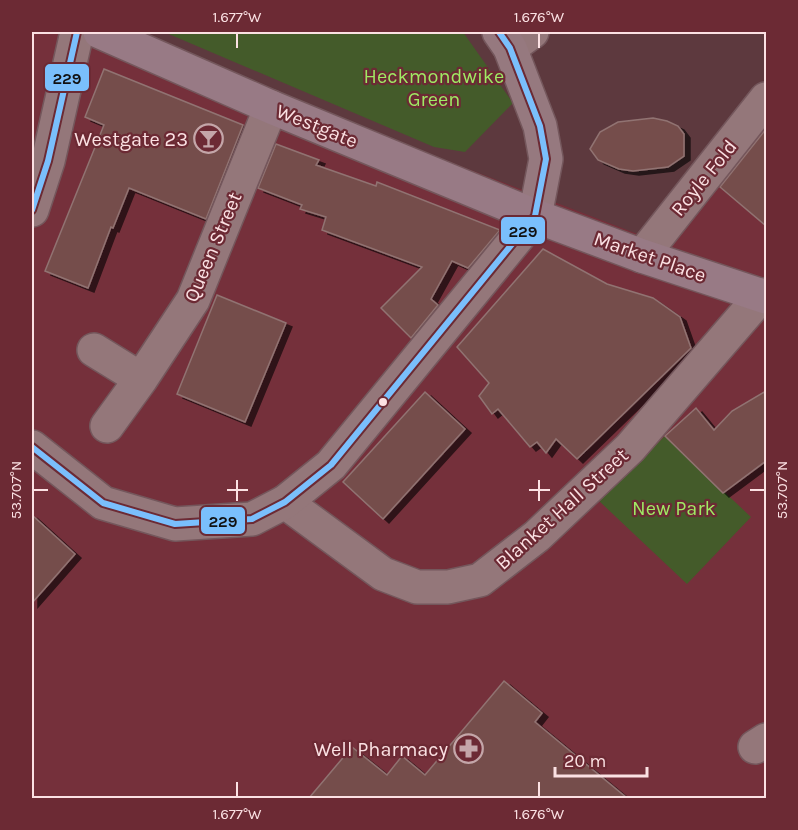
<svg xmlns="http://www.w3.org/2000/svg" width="798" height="830" font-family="Karla,sans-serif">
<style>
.built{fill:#75303b}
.green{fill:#445b2a}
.building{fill:#754e4c;stroke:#917372;stroke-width:1.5;filter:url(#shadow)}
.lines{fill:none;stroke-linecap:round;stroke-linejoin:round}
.minor-casing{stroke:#74575c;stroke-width:36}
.tertiary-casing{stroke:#74575c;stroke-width:36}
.secondary-casing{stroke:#74575c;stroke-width:36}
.primary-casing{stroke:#74575c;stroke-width:36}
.minor{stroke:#94777a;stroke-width:33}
.tertiary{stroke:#94777a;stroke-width:33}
.secondary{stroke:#96797f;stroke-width:33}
.primary{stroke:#987a85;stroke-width:33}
.bus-1-casing{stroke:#6c2a34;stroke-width:10}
.bus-1{stroke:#7abffc;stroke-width:6}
.ticks{fill:none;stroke:#fbe1e3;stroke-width:2}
.bus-dot{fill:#fbe1e3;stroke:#6c2a34;stroke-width:2}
.labels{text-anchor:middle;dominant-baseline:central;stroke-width:4.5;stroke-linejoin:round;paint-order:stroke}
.park-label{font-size:20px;fill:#9fea64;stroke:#6c2a34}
.street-label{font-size:20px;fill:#fbe1e3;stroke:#6c2a34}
.poi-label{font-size:20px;fill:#fbe1e3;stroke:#6c2a34;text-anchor:end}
.line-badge{stroke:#6c2a34;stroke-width:2}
.pale-badge-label{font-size:16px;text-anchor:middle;font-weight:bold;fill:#111}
.neatline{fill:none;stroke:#fbe1e3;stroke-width:2}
.ticks-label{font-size:15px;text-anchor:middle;fill:#fbe1e3}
</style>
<defs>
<filter id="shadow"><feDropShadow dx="6" dy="4" stdDeviation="0" flood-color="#0009"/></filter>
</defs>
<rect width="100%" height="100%" fill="#5d393e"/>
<!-- built -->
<path class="built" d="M32,32H111L661,243L766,112V798H32V210L48,161L32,156Z"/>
<!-- green -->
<path class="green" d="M164,32H463L513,103L465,152L434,147Z
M665,436L751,517L687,584L598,500Z"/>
<!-- building -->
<path class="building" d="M104,69L243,125L206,219L129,188L113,228L111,227L88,288L45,271L104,125L85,117Z
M653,118L667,121L678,126L684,134V156L668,167L633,171L619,169L598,160L590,149L600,132L618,122Z
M766,129V226L720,187Z
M276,144L319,160L316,165L376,186L377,182L500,230L468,268L452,261L431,299L438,305L411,338L381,308L422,267L322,230L326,217L300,209L302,205L258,188Z
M543,249L607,284L653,298L680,317L691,348L577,459L556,439L546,453L537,442L530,447L498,409L492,414L479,396L489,383L457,347Z
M217,295L286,323L245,422L177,394Z
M766,391V461L723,493L665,436L696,408L714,430L732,411Z
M425,392L465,429L383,519L343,482Z
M32,515L75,554L32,603Z
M504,681L542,713L535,722L627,798H309L352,747L387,775L402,756L425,775Z"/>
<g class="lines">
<defs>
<path id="minor" d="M510,48L532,32
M642,256L766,99
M94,350L141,379
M107,426L141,379L193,300L271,107
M285,502L383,574L417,587H448L480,580L537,536L630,448L762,295
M755,747L766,740"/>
<path id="tertiary" d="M32,210L48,161L77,32
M32,447L103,503L175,524L252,519L285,502L331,465L535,216"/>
<path id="secondary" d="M499,32L510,48L540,126L546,159L535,216"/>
<path id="primary" d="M100,32L271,107L535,216L642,256L766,297"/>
</defs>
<!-- minor casing -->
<use href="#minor" class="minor-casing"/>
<!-- tertiary casing -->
<use href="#tertiary" class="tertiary-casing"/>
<!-- secondary casing -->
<use href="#secondary" class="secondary-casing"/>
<!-- primary casing -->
<use href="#primary" class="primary-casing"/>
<!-- minor -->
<use href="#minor" class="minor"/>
<!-- tertiary -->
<use href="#tertiary" class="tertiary"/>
<!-- secondary -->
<use href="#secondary" class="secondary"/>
<!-- primary -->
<use href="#primary" class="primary"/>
<defs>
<path id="bus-1" d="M32,210L48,161L77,32
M32,447L103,503L175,524L252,519L285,502L331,465L535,216L546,159L540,126L510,48L499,32"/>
</defs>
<!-- bus-1 casing -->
<use href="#bus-1" class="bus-1-casing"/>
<!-- bus-1 -->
<use href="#bus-1" class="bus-1"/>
</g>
<!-- ticks -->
<path class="ticks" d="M237,33V48M539,33V48M237,480V501M539,480V501M33,490H48M227,490H248M529,490H550M750,490H765M237,782V797M539,782V797"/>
<!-- icons -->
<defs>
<symbol id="bar-ring" viewBox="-11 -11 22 22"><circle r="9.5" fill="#6c2a34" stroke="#c4a6a9" stroke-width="1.5"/><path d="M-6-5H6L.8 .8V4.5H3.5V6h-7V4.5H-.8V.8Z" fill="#c4a6a9"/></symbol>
<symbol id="pharmacy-ring" viewBox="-11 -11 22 22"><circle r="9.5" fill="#6c2a34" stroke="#c4a6a9" stroke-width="1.5"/><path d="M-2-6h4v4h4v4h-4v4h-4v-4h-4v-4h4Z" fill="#c4a6a9"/></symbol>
</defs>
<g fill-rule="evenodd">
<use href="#bar-ring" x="192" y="122" width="33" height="33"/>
<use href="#pharmacy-ring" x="452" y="732" width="33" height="33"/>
</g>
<!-- markers -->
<circle class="bus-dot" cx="383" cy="402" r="5"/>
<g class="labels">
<!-- park labels -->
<g class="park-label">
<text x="434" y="76">Heckmondwike<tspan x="434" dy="23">Green</tspan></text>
<text x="674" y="508">New Park</text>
</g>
<!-- street labels -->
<g class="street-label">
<text transform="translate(317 126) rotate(22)">Westgate</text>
<text transform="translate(704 178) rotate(-51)">Royle Fold</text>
<text transform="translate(213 247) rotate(-67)">Queen Street</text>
<text transform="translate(650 257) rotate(19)">Market Place</text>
<text transform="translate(562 509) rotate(-42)">Blanket Hall Street</text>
</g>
<!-- poi labels -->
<g class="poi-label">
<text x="188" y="139">Westgate 23</text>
<text x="448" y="749">Well Pharmacy</text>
</g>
</g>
<g class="line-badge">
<rect x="44" y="63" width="46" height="29" rx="6" fill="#7abffc"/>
<rect x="500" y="216" width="46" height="29" rx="6" fill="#7abffc"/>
<rect x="200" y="506" width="46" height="29" rx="6" fill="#7abffc"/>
</g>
<g class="pale-badge-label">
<text x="67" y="84">229</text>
<text x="523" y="237">229</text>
<text x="223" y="527">229</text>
</g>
<!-- border -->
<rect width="798" height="830" fill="none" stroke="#6c2a34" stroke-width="66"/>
<!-- scale -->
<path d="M555 767v9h92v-9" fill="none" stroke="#fbe1e3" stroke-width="3"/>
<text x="564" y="767" font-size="18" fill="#fbe1e3" stroke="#6c2a34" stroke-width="4.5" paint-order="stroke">20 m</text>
<rect x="33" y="33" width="732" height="764" class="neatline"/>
<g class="ticks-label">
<text x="237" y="22">1.677°W</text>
<text x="539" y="22">1.676°W</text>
<text transform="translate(16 490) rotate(-90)" y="5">53.707°N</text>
<text transform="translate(782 490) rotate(-90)" y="5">53.707°N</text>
<text x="237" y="819">1.677°W</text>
<text x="539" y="819">1.676°W</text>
</g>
</svg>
